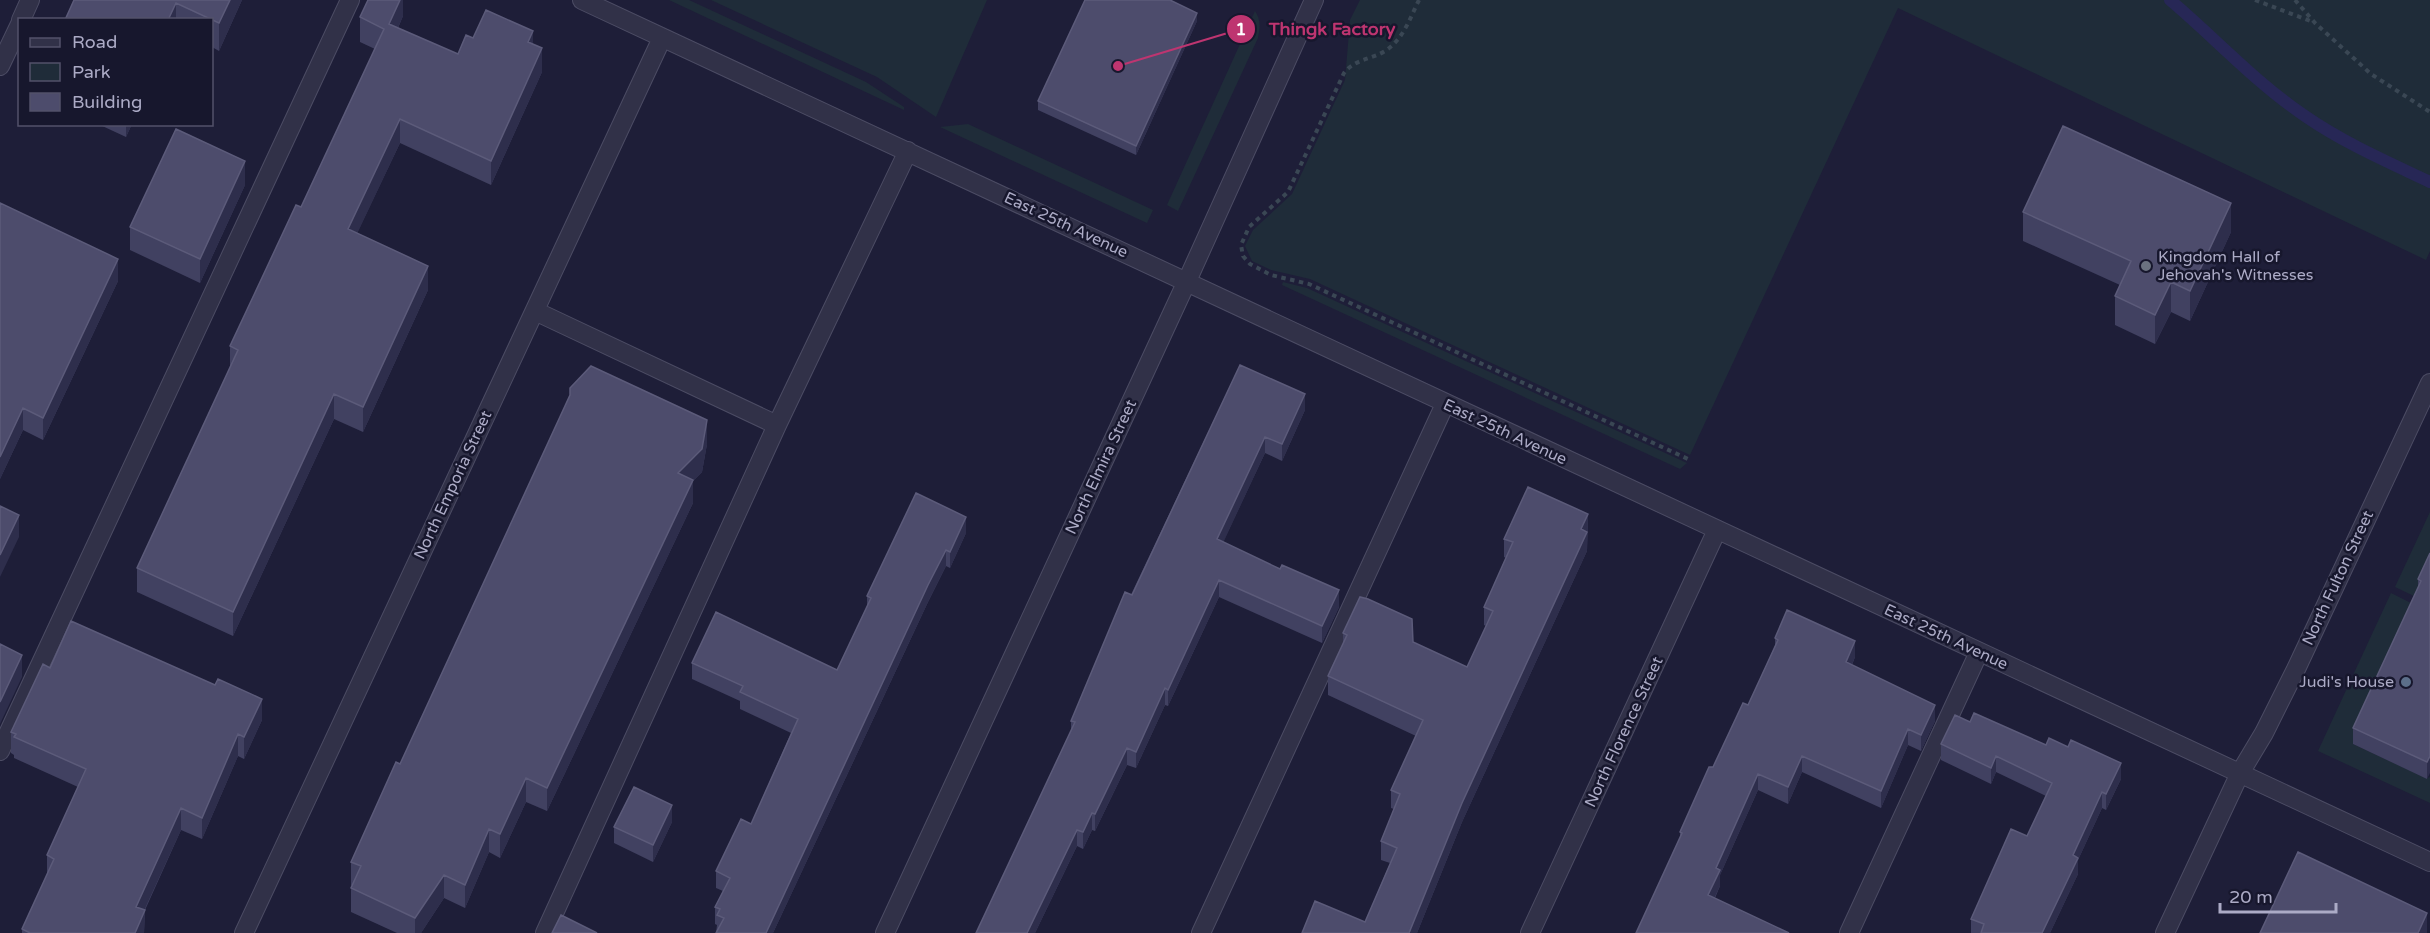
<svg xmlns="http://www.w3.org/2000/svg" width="2430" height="933" font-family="'Varela Round',sans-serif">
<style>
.green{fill:#1f2c39}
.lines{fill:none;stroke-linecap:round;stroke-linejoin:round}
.stream{stroke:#272756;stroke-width:12}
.minor-casing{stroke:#4c4c64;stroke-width:20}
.path{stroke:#3a4754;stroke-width:4;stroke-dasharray:4.5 4.5;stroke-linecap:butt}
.minor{stroke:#313148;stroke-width:18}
.wall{fill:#414161}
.shaded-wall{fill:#2e2e4c}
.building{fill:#4d4c6c;stroke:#5c5b7a;stroke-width:1.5}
.worship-dot{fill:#6b7280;stroke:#17172d;stroke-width:2}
.service-dot{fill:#5c6f8a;stroke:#17172d;stroke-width:2}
.labels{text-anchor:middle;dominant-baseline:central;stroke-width:5;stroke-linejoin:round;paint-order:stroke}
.street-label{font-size:16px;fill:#acabc6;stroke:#17172d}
.poi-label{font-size:16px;fill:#acabc6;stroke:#17172d;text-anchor:start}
.leader{fill:none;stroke:#be3570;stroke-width:2}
.callout-dot{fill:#be3570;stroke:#17172d;stroke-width:2}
.mark-label{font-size:18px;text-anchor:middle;font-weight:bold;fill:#fff}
.callout-label{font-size:18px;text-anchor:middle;font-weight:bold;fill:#be3570;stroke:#17172d;stroke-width:5;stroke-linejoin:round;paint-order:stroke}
</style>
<rect width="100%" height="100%" fill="#1e1e38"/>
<!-- green -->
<path class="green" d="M669,0H689L866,82L904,107V110Z
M711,0H987L936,117L877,77Z
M1360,0H2430V251L2426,260L1898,8L1690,455L1310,279L1271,270L1252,261L1245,246L1253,230L1292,194L1345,80L1350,20Z
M1255,11C1261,20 1260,27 1258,38L1178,211L1167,205Z
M968,124L1153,210L1147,223L940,127Z
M1283,282L1307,288L1687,463L1680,469L1282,285Z
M2430,512V570L2418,596H2414L2395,587Z
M2391,593L2415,605L2353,744L2426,778L2430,777V803L2318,751Z"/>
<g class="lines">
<!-- stream -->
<path class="stream" d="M2170,0C2215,38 2256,83 2305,116C2344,143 2388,162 2430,182"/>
<defs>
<path id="minor" d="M582,0L2430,862
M21,20L30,0
M0,66L20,24
M535,311L777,425
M0,751L350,0
M244,933L662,38
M545,933L777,425L908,151
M885,933L1187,281L1314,0
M1201,933L1445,404
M1530,933L1717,530
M1849,933L1979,652
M2165,933L2240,773L2264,733L2297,667L2430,383"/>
</defs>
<!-- minor casing -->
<use href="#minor" class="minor-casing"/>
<!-- path -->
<path class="path" d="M1419,0C1410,18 1403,40 1385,51C1370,60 1355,59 1344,73L1288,192L1249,227L1241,245L1243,256L1250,264L1271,275L1309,284L1688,459
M2255,0L2313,22
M2295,0L2315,23L2371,74L2430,112"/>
<!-- minor -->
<use href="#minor" class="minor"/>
</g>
<!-- wall -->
<path class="wall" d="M74,0H242L219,51L212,47V20H65Z
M403,0V16L398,28L458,54L473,38L533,44L542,72L491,185L400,143L357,233L428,290L363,432L334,419L233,636L137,592V568L230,368V346L301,207L375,49L360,42V17Z
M1197,21L1136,155L1038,110V101Z
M98,124H132L126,137Z
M245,185L200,283L130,250V227Z
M0,203L118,281L43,440L23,430L0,479Z
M2023,212L2231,232L2190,321L2171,312L2155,344L2115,325V296L2120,285L2023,241Z
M1240,365L1305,410L1282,461L1265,453L1223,542L1339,607L1322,643L1219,597L1168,706L1165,705L1136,768L1127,765L1095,831L1092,830L1083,849L1077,846L1035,933H976L1071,731V721Z
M707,444L702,472L693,481V503L547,811L526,802L500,858L489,852L465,908L444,898L421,933H397L351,912V888L352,886L351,885V862L400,764Z
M1588,514L1587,551L1462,822L1417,933H1302L1365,922L1390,863L1381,860V841L1394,809L1391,808V790L1416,736L1328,695V676L1343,644V633L1413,642L1467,667L1486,626L1484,625V607L1506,558L1504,557V539Z
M966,533L950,568L946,566L928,602L773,933H716L717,925L715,924V907L723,891L716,888V871L751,824L791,733L740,709V701L692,679V663L837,670L867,607V596Z
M2430,553L2427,779L2353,744V728L2418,589V579Z
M1775,638L1855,657L1852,665L1935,721L1921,751L1908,745L1881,808L1802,772L1788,804L1758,790L1720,875V886L1715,898L1636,933L1680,838V832L1748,705L1775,646Z
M50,668L215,685L262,720L244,759L238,756L202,839L181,830L145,910L144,933H22V929L47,876V855L78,787L14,758V755L11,753V732Z
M1970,722L2121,779L2106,810L2102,808L2078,860V874L2050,933H1971V919L2027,836L2046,796L1996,772L1991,784L1941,760V744Z
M672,822L653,862L614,843V827Z"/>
<!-- shaded-wall -->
<path class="shaded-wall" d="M230,0H242L219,51V23Z
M400,0H403V16L389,48V24Z
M176,3V20H168Z
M1197,13V21L1136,155V146Z
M533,31V55L528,42Z
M542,48V72L491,185V161Z
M400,119V143L348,253V229Z
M126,124H132L126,137Z
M245,161V185L200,283V259Z
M2231,203V232L2190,321V291Z
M118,259V281L43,440V418Z
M428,266V290L363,432V407Z
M2171,282V312L2155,344V315Z
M334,394V419L233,636V612Z
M1305,394V410L1282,461V444Z
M23,408V430L0,479V457Z
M707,420V444L702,472L693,481V503L547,811V788L678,473Z
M1265,437V453L1217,556V539Z
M1588,514L1587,551L1462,822L1417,933H1409L1462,803Z
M19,515V537L0,577V555Z
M966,517V533L950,568V552Z
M946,550V566L928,602L773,933H766L928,585Z
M1219,580V597L1168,706V690Z
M1339,590V607L1322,643V626Z
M1855,641V657L1846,678V662Z
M22,655V677L0,724V702Z
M1165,688V705L1136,768V752Z
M262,699V720L244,759V737Z
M1935,705V721L1921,751V735Z
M1908,729V745L1881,808V791Z
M238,734V756L202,839V818Z
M1127,748V765L1095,831V814Z
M1802,756V772L1788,804V787Z
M1996,756V772L1991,784V768Z
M2430,756V773L2427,779V762Z
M2121,763V779L2106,810V794Z
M1758,774V790L1720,875V886L1708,911V895L1716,868Z
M526,778V802L500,858V834Z
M2102,792V808L2078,860V874L2050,933H2042L2073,855Z
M672,805V822L653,862V845Z
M181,808V830L136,928V907Z
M1092,813V830L1083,849V832Z
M489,829V852L465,908V885Z
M1077,830V846L1035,933H1027Z
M444,875V898L421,933H415V918Z
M145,910L144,933H135Z
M2427,913V933H2418Z"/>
<!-- building -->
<path class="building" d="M74,0H230L219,23L176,3L168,20H65Z
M368,0H400L389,24L458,54L466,35L473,38L486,10L533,31L528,42L542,48L491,161L400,119L348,229L428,266L363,407L334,394L233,612L137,568L238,350L230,346L296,205L301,207L384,29L360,17Z
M1085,0H1170L1197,13L1136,146L1038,101Z
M2063,126L2231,203L2190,291L2171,282L2155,315L2115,296L2131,261L2023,212Z
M176,129L245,161L200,259L130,227Z
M0,203L118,259L43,418L23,408L0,457Z
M1240,365L1305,394L1282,444L1265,437L1217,539L1280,569L1282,565L1339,590L1322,626L1219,580L1168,690L1165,688L1136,752L1127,748L1095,814L1092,813L1083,832L1077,830L1027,933H976L1075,722L1071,721L1125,592L1132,595Z
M591,366L707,420L702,449L678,473L693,480L547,788L526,778L500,834L489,829L465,885L444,875L415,918L351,888L361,866L351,862L396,762L400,764L570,395V388Z
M1528,487L1588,514L1581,529L1587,532L1462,803L1409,933H1302L1315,901L1365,922L1397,848L1381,841L1400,794L1391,790L1423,720L1328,676L1347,635L1343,633L1360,597L1368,599L1412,619L1413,642L1467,667L1493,611L1484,607L1513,542L1504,539Z
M916,493L966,517L950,552L946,550L928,585L766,933H716L724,918L717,915L720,909L715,907L730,878L716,871L741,819L751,824L798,719L740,692L743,686L692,663L716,612L837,670L871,598L867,596Z
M0,506L19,515L0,555Z
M2430,553V756L2427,762L2353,728L2421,581L2418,579Z
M1787,610L1855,641L1846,662L1935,705L1921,735L1908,729L1881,791L1802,756L1788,787L1758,774L1716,868L1720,870L1708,895L1789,933H1636L1682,833L1680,832L1709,767H1713L1743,703L1748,705L1778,640L1775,638Z
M71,621L215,685L218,679L262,699L244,737L238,734L202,818L181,808L136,907L145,910L135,933H30L22,929L54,859L47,855L86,769L14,737L16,734L11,732L43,664L50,668Z
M0,644L22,655L0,702Z
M1974,713L2046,745L2049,738L2068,747L2071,740L2121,763L2106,794L2102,792L2073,855L2078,858L2042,933H1981L1984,924L1971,919L2011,829L2027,836L2052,783L1996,756L1991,768L1941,744L1955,715L1970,722Z
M634,787L672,805L653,845L614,827Z
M2298,852L2427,913L2418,933H2260Z
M561,915L597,933H552Z"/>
<!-- markers -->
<circle class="worship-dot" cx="2146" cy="266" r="6"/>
<circle class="service-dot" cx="2406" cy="682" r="6"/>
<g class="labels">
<!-- street labels -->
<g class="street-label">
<text transform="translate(1066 225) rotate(25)">East 25th Avenue</text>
<text transform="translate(1505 432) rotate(25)">East 25th Avenue</text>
<text transform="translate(1101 467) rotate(-65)">North Elmira Street</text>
<text transform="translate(453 485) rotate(-65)">North Emporia Street</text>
<text transform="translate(2338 578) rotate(-65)">North Fulton Street</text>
<text transform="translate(1946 637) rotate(25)">East 25th Avenue</text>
<text transform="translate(1624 732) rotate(-65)">North Florence Street</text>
</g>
<!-- poi labels -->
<g class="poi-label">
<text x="2158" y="257">Kingdom Hall of<tspan x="2158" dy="18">Jehovah's Witnesses</tspan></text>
<text x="2394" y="682" text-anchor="end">Judi's House</text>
</g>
</g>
<!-- callouts -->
<path class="leader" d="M1118 66L1241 29"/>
<g class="callout-dot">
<circle cx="1118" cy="66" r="6"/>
<circle cx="1241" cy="29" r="15"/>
</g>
<g class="mark-label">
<text x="1241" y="35">1</text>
</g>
<g class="callout-label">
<text x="1332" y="35">Thingk Factory</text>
</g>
<!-- legend -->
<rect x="18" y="18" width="195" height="108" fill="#17172d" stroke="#53526a" stroke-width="1.5"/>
<rect x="30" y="38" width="30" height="9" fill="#313148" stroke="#53526a" stroke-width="1.5"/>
<text x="72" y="48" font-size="18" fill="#acabc6">Road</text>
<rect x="30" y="63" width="30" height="18" fill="#1f2c39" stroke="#53526a" stroke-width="1.5"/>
<text x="72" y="78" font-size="18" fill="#acabc6">Park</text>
<rect x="30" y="93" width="30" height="18" fill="#4d4c6c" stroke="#53526a" stroke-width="1.5"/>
<text x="72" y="108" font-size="18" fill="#acabc6">Building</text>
<!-- scale -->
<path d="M2220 903v9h116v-9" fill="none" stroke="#acabc6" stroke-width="3"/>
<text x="2229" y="903" font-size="18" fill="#acabc6" stroke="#17172d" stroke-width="4.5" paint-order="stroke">20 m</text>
</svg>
